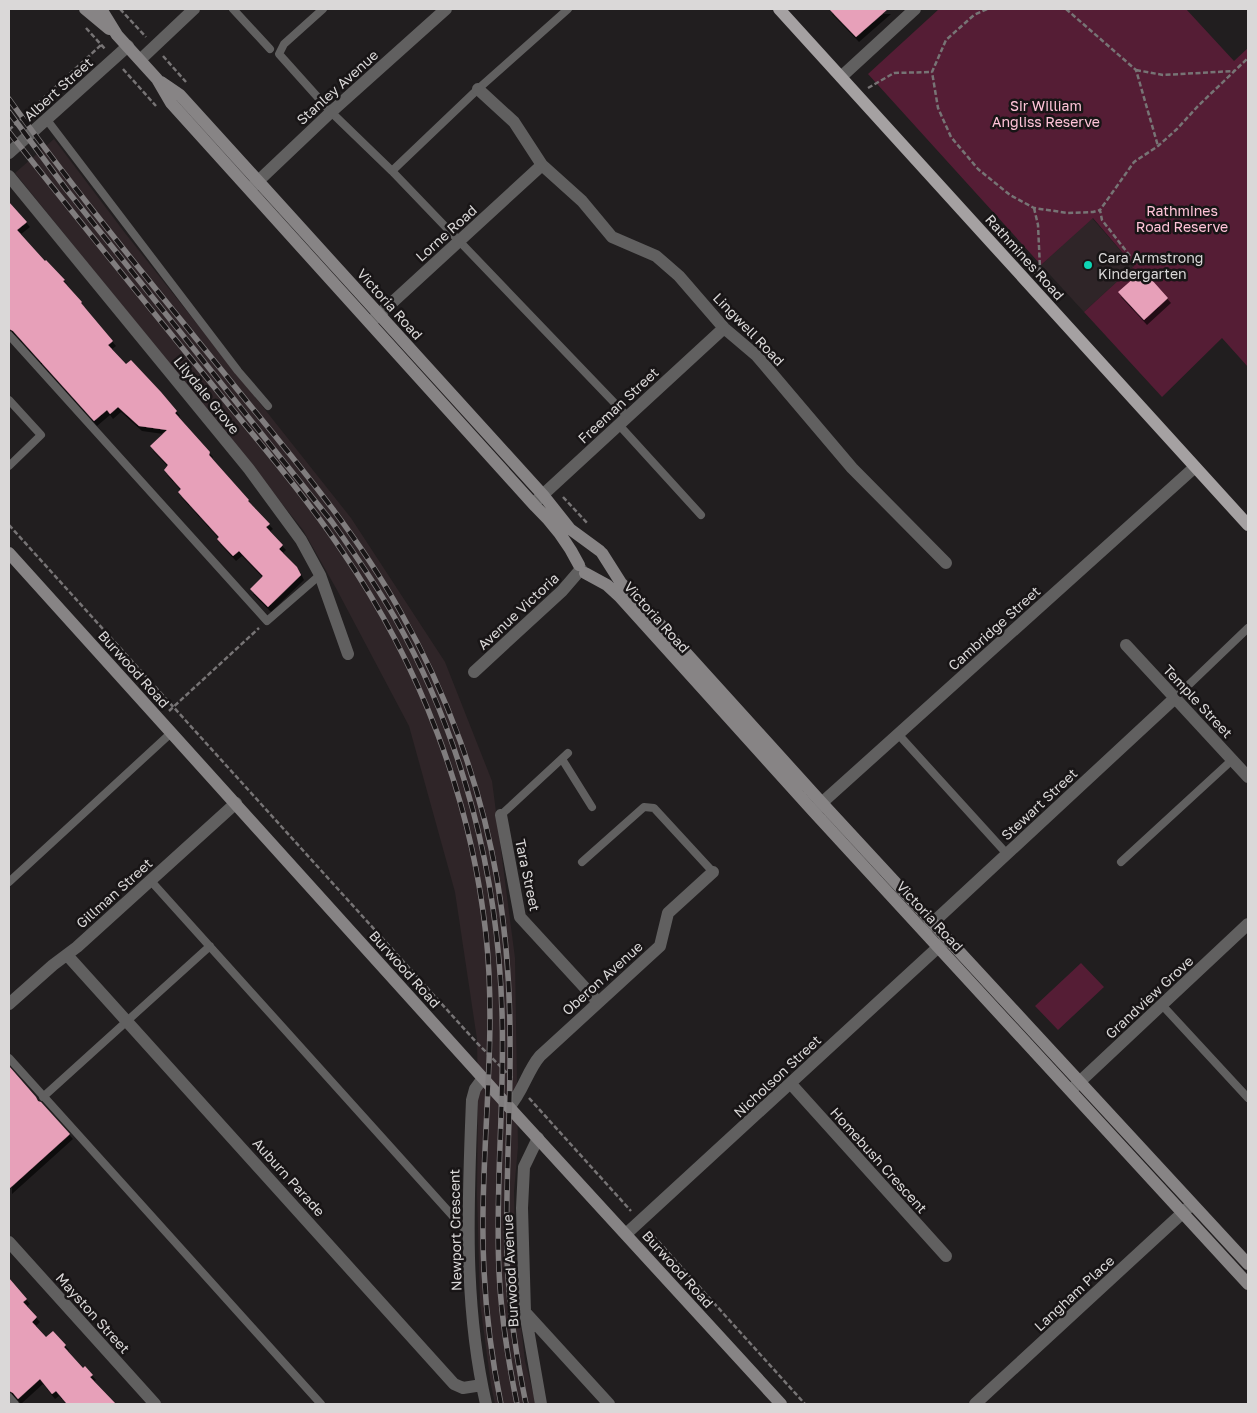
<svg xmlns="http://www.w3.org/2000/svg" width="1257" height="1413" font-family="'Golos Text',sans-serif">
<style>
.built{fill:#2f2528}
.green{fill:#551d35}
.building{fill:#e7a0b9;filter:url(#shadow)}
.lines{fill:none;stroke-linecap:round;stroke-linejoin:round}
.path{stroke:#777475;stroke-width:2.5;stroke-dasharray:5 2.5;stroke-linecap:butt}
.lane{stroke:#616060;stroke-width:8}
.street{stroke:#616060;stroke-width:12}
.secondary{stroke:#878485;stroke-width:12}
.primary{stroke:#a5a1a2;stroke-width:12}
.rail-casing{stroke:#807d7e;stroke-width:5.5}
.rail{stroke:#181516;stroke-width:4;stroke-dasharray:11;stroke-linecap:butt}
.poi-dot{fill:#0ed5b4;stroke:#181516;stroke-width:2}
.labels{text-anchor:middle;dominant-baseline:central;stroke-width:5;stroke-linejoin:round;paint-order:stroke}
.street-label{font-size:14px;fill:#dad8d8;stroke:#181516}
.park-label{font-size:14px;fill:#ffc4d8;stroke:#181516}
.poi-label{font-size:14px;fill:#dad8d8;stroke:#181516;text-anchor:start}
</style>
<defs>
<filter id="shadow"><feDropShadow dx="3" dy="5" stdDeviation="0" flood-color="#0009"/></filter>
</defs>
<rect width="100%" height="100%" fill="#211e1f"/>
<!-- built -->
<path class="built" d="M54,139L125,233L351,518L445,662L492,781L515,958L518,1147L514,1191L516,1283L525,1361L536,1404H495L491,1385L480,1303L477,1193L478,1097L477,1039L455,892L409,726L337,590L303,530L15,173Z
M1092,218L1134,266L1084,312L1041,265Z"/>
<!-- green -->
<path class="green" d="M939,9H1186L1234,61L1248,48V367L1222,338L1162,397L1084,312L1134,266L1093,218L1041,265L868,74Z
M1081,963L1104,987L1058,1030L1035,1006Z"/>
<!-- building -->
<path class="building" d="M829,9H888L856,37Z
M9,202L27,222L17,230L45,261L46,260L65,280L63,281L82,302L81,303L113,341L108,345L126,364L131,360L161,392L177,411L175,413L210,452L209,455L249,500L248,501L270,524L266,527L283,545L279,549L297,567L301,575L268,607L250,589L263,576L239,551L233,556L217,539L219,537L178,492L181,489L164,470L168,465L150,446L167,430L139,426L118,407L110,414L107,410L94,421L13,331L9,329Z
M1143,270L1168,298L1144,320L1118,292Z
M9,1066L36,1097L38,1101L41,1102L70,1134L9,1189Z
M9,1278L27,1299L23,1302L37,1317L32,1322L46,1337L53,1331L66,1345L64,1347L83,1368L85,1366L93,1375L90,1377L116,1404H67L56,1391L52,1394L40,1379L18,1399L13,1393L9,1391Z"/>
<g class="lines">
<!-- path -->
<path class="path" d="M120,9L146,37
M987,9L974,15L946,40L932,72L938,108L951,137L978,169L1010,195L1034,208L1068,213L1093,212L1100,210
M1066,9L1136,70L1158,146
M86,28L106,50
M163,56L186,82
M123,69L156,106
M1136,70L1163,75L1234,71
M868,88L894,73L932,72
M9,130L101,45
M1034,208L1038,225L1040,268L1034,273
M1130,256L1102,220L1100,210L1134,162L1158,146L1177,129L1198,106L1248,58
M563,497L588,524
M9,525L477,1043L513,1079
M169,711L259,628
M529,1098L631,1211
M648,1230L805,1404"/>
<!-- lane -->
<path class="lane" d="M233,9L270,49
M323,9L284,44L279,54L331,112L392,171L628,417
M47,120L238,371L268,406
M392,171L478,89L568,9
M9,335L267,621L320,575
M9,400L41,435L9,466
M619,425L701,515
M1175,698L1248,628
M898,734L1007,854
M562,759L592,807
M501,815L568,753
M582,862L644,807L654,808L713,872
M1121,862L1232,760
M150,880L468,1233
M9,882L171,733
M1162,1005L1248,1098
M9,1058L321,1404
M43,1097L210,946
M9,1397L15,1404"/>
<!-- street -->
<path class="street" d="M140,60L194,9
M841,77L915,9
M478,89L514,122L542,165L582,201L612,237L656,256L679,276L724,328L757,356L852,468L946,563
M9,153L128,46
M9,176L249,469L301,540L320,575L348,654
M251,188L331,112L446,9
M372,321L542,165
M535,502L724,328
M1126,645L1248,777
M474,672L562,591L581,569
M815,809L1195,467
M501,815L520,917L598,1002
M926,929L1175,698
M67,955L454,1384L463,1388L482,1385
M9,1004L53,965L77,947L236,803
M483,1078L475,1089L472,1100C468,1202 463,1303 486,1404
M791,1084L946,1256
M1072,1089L1248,924
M509,1107C523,1092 527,1071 540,1056L660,946L668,913L713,872
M538,1138L524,1167L522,1208L525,1312L541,1404
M626,1234L946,940
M9,1242L155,1404
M525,1312L609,1404
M975,1404L1190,1206"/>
<!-- secondary -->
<path class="secondary" d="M85,9L109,29
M101,9L117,35L157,79L171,103L535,506C554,524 567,541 579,565
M161,82L180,95L543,495L570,529L600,551
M9,553L518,1117L781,1404
M602,553L621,583L640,602L822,803L1248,1264
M585,573L607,585L619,596L813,811L1248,1284"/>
<!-- primary -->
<path class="primary" d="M779,9L1248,525"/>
<defs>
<path id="rail" d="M9,99C84,204 168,303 249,404C303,470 358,536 400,611C447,693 481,786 497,879C506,932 510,985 510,1039C511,1112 505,1186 507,1259C509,1308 516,1356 526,1404
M9,112L66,189L332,522C354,553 376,585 395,618C463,738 498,875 502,1012C505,1099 495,1185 499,1271C501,1316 508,1360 517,1404
M9,132C74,215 140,296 206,377C252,434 301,490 342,551C420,665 471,797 486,935C496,1028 484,1120 483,1213C482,1277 488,1341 501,1404"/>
</defs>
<!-- rail casing -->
<use href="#rail" class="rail-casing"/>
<!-- rail -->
<use href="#rail" class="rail"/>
</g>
<!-- markers -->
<circle class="poi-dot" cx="1088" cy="265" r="5"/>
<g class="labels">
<!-- street labels -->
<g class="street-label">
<text transform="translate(337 87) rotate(-42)">Stanley Avenue</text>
<text transform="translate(58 89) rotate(-42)">Albert Street</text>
<text transform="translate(446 233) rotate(-42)">Lorne Road</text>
<text transform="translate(1025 257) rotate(48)">Rathmines Road</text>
<text transform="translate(390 304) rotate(48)">Victoria Road</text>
<text transform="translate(749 329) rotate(46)">Lingwell Road</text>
<text transform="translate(207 395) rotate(51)">Lilydale Grove</text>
<text transform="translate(618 405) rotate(-43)">Freeman Street</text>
<text transform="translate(518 611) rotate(-43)">Avenue Victoria</text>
<text transform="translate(657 617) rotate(48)">Victoria Road</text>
<text transform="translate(994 628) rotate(-42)">Cambridge Street</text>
<text transform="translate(134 669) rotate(48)">Burwood Road</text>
<text transform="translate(1198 701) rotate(47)">Temple Street</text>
<text transform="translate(1039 804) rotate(-43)">Stewart Street</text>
<text transform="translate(528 875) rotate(78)">Tara Street</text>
<text transform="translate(114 893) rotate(-42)">Gillman Street</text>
<text transform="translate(930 916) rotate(47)">Victoria Road</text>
<text transform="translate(405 969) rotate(48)">Burwood Road</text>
<text transform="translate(602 978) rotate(-42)">Oberon Avenue</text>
<text transform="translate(1149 997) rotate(-43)">Grandview Grove</text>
<text transform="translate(777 1076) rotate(-43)">Nicholson Street</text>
<text transform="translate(879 1160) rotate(48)">Homebush Crescent</text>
<text transform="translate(289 1177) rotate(48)">Auburn Parade</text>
<text transform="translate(455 1230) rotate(-91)">Newport Crescent</text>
<text transform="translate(678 1269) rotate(48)">Burwood Road</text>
<text transform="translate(510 1271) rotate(-93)">Burwood Avenue</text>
<text transform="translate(1074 1293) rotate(-43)">Langham Place</text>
<text transform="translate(93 1313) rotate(48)">Mayston Street</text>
</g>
<!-- park labels -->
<g class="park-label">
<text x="1046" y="105">Sir William<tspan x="1046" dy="16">Angliss Reserve</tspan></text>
<text x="1182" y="210">Rathmines<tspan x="1182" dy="16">Road Reserve</tspan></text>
</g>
<!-- poi labels -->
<g class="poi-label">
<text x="1098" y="257">Cara Armstrong<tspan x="1098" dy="16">Kindergarten</tspan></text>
</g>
</g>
<!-- border -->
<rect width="1257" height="1413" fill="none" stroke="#dad8d8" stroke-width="20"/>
</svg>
